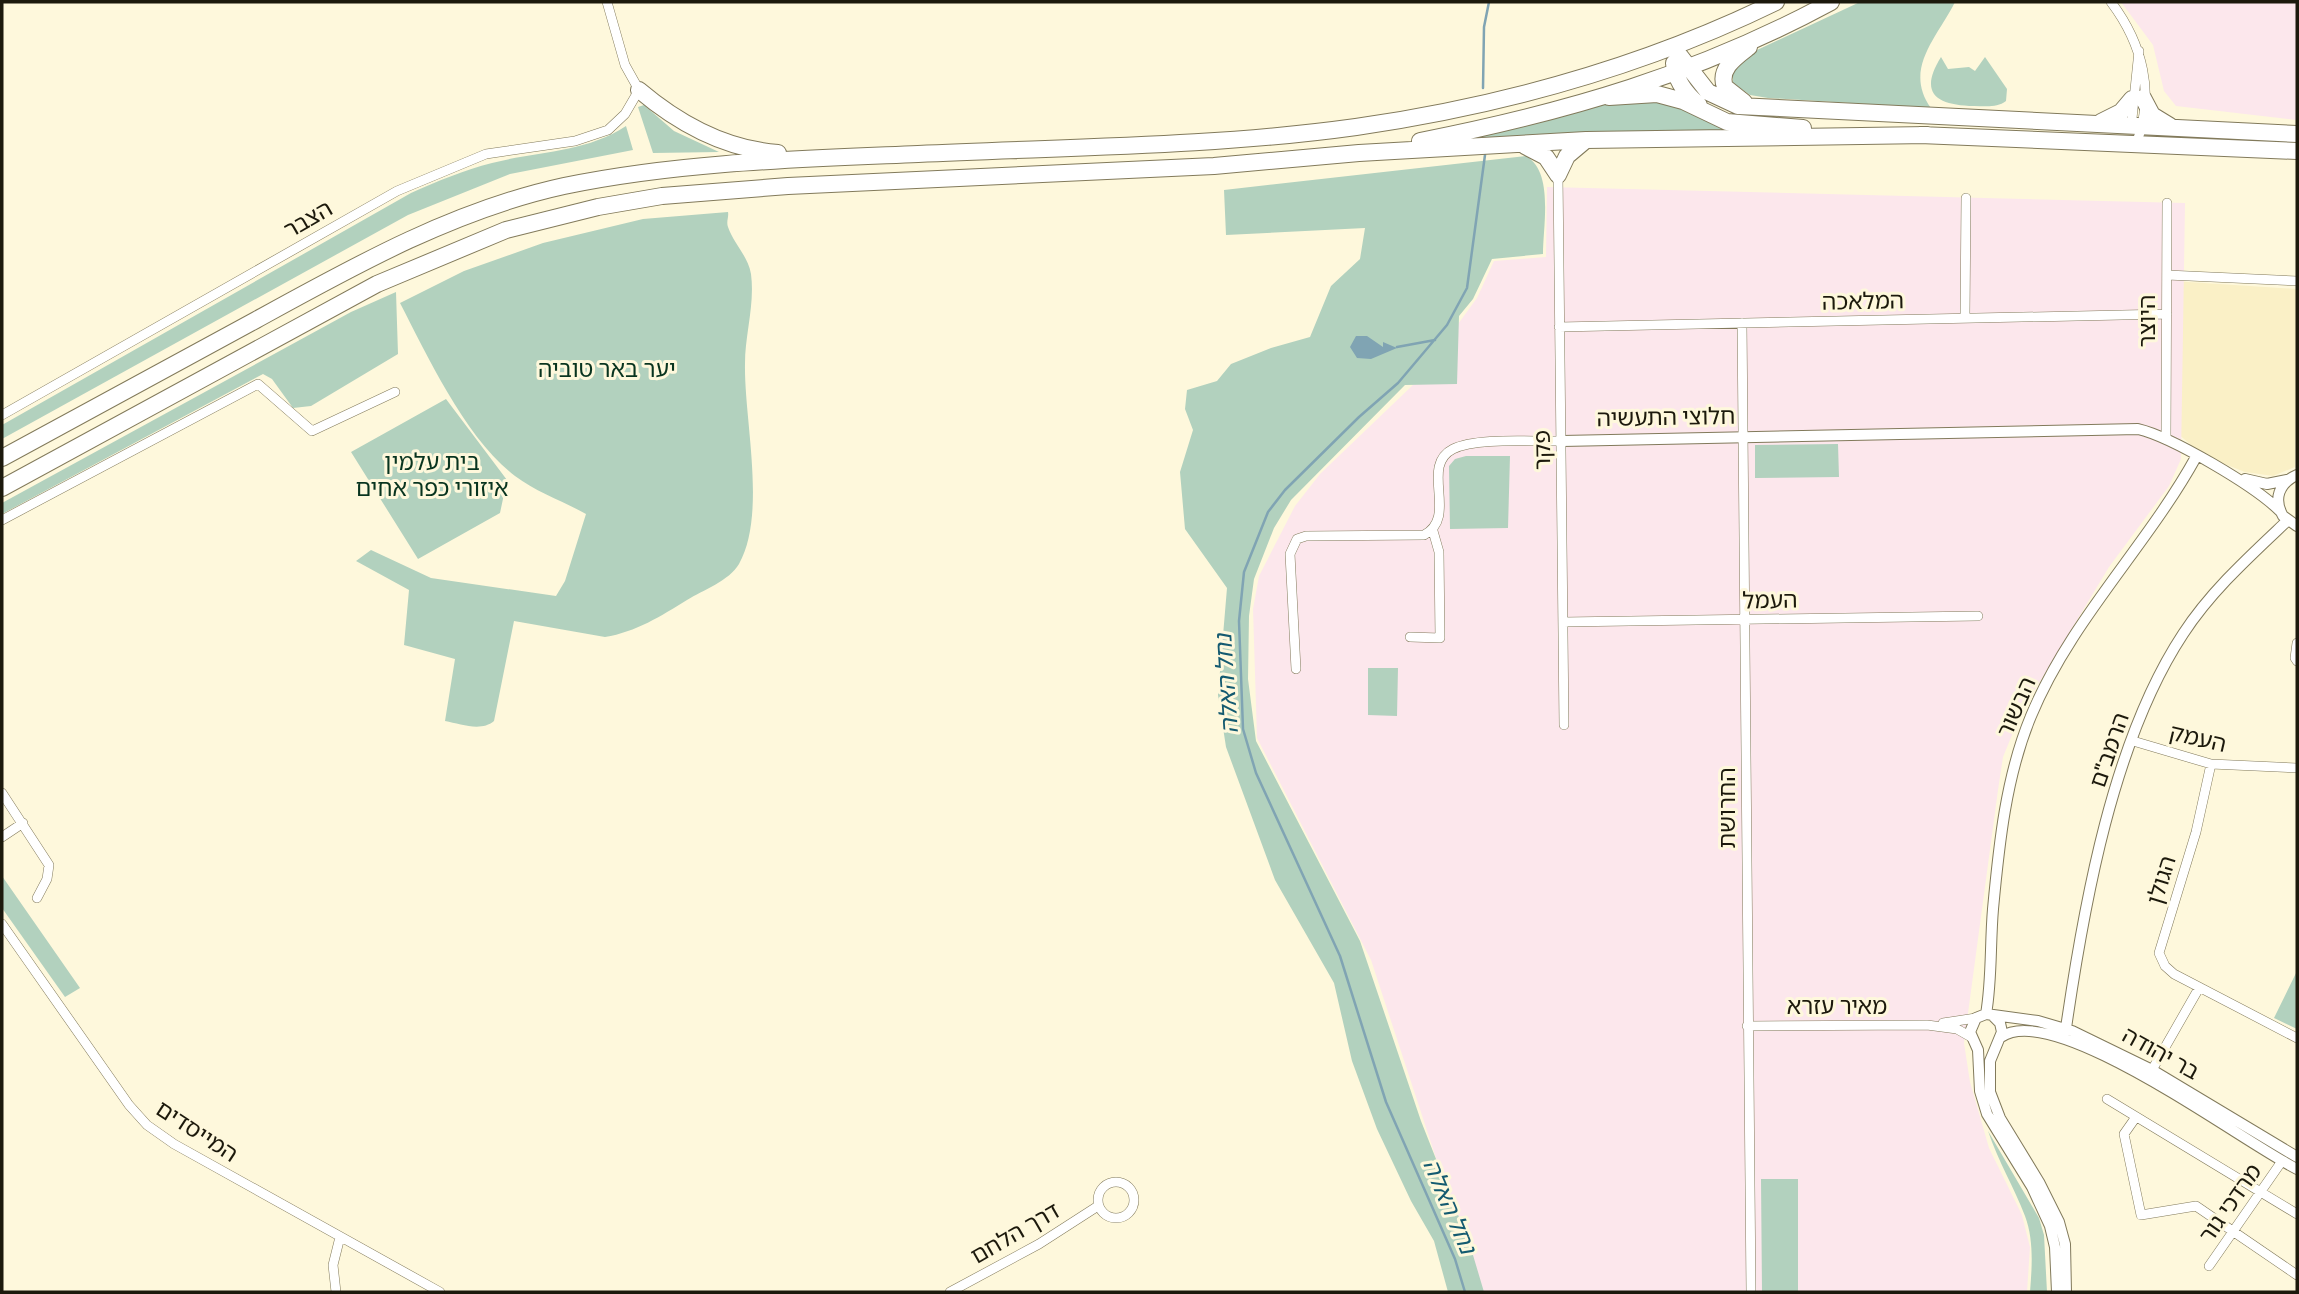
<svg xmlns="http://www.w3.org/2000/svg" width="2299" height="1294" font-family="Cabin,'Noto Sans Hebrew',sans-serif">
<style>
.built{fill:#faf0c6}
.industrial{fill:#fce7ec}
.green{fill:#b2d1be}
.water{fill:#80a4b3}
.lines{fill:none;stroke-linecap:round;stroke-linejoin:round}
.stream{stroke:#80a4b3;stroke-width:2.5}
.minor-casing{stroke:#827a5b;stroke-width:10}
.tertiary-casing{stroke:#827a5b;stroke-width:12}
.trunk-casing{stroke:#827a5b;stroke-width:18}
.minor{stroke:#fff;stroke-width:9}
.tertiary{stroke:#fff;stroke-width:10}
.trunk{stroke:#fff;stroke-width:16}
.labels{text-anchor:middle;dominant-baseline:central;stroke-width:6;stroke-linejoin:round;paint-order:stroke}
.street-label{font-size:23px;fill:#1c190c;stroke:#fef8dc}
.park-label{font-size:23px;fill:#08341f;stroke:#fef8dc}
.water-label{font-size:24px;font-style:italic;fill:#145a70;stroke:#fef8dc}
</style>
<rect width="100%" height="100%" fill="#fef8dc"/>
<!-- built -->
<path class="built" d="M2173,281L2297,289L2295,467L2273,476L2245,472L2204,456L2177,433Z"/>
<!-- industrial -->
<path class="industrial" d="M2121,2H2297V120L2176,106L2164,91L2153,45Z
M1547,187L2185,203L2181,459L2169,486L2109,567L2021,713L2003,757L1998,790L1964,1043L1970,1082L1989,1148L2022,1215L2030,1247L2027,1292H1480L1371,960L1257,738L1253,609L1259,576L1295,506L1320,474L1415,383L1477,298L1494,261L1546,257Z"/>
<!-- green -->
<path class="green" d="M1860,2H1955C1937,38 1903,69 1931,108L1768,98L1750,95L1733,83V70L1757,50Z
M1941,57L1948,69L1969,67L1975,71L1985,57L2007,89L2006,101C1997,108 1986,106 1974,106C1937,105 1918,94 1941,57Z
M1639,98L1769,129L1469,142L1467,135L1607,102Z
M644,105L674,131L719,152L653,153L638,107Z
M626,126L633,150L510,174L408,215L2,439V425L411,193C438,181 464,170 492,163C538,151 585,153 626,126Z
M1526,156C1554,172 1543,225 1543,254L1492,259L1473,299L1459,316L1457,384L1405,385L1291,500L1274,528L1254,579L1249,616L1248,679L1256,741L1360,941L1421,1121L1470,1245L1484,1292H1448L1434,1241L1411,1201L1377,1129L1352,1061L1334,983L1275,880L1226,747L1218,695L1227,588L1185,529L1180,472L1193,430L1185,409L1187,390L1217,381L1231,364L1271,348L1310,337L1331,286L1360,259L1365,228L1226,235L1224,190Z
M728,212C729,217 726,222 728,227C734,244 748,256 751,274C755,305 745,334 745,364C744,420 767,514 739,564C729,581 703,590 687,600C661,616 636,632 605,637L514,621L494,721C481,732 461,724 445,721L455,659L404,645L409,590L356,561L371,550L431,578L556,596L565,581L586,514C563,501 536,492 515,476C466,439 428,357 400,303L464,271L543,243L643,219Z
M396,292L398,354L311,406L293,408L272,379L263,374L2,514V503L351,312Z
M446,399L507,480L500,513L418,559L351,452Z
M1838,444L1839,477L1755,478V445Z
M1466,456H1510L1508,528L1450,529L1449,466L1455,459Z
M1368,668H1398L1397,716L1368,715Z
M2,876L80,988L65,997L2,908Z
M2297,971V1029L2274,1018Z
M1988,1131L2039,1218L2044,1235L2047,1292H2030C2032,1267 2034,1240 2025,1216C2014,1187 1998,1161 1988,1131Z
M1761,1179H1798V1292H1762Z"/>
<!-- water -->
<path class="water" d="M1356,336H1367L1383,347V342L1397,348L1371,359L1357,358L1350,347Z"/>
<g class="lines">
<!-- stream -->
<path class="stream" d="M1483,88L1484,27L1489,2
M1397,347L1435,340
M1465,1292L1455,1259L1386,1102L1340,956L1256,773L1243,729L1239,621L1244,572L1268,512L1285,490L1359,417L1398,383L1447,325L1467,288L1485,155"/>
<defs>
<path id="minor" d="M2111,2C2142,43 2156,94 2136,144
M2131,128L2139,51
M1558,175L1564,725
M2167,275L2297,281
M1965,318L1966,198
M1742,323L1751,1292
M1559,327L2167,314
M2,415L397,191L486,154L575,141L608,130L625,114L639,90L625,65L607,2
M2166,439L2167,203
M2,520L258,384L312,431L395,392
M1563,622L1978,616
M1410,637L1440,638L1439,552L1433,531
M2297,643L2295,658L2297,661
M1296,669L1290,554L1297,539L1306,536L1424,535C1459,517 1419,466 1453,449C1477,437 1533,442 1562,441
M2133,741L2211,764L2297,768
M2211,764L2196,832L2159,953L2165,966L2174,974L2297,1038
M2,793L49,865L47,879L37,898
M2,837L23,823
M2,924L129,1105L147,1125L174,1144L440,1292
M1943,1023L1976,1018
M1747,1026L1927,1025L1957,1029L1971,1037
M2152,1070L2199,988
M2107,1099L2297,1214
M2136,1117L2124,1134L2141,1215L2196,1206L2297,1275
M1098 1200a18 18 0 1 1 36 0a18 18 0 1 1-36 0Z
M2209,1266L2282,1161
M336,1292L333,1265L340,1237
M950,1292L1039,1244L1098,1206"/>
<path id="tertiary" d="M1562,441L2138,429C2172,437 2255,486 2280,511
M2297,475C2279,483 2273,499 2283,516L2297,526
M2245,479L2267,484L2287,480
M1986,1014C1992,980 1990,944 1993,909C1999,844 2006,776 2031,716C2070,621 2147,546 2196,457
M1993,1016L2000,1023L2002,1032L1990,1061V1092L2000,1118L2039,1182L2059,1222L2065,1244L2066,1292
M2060,1036L2066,1028C2084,904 2113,740 2183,634C2211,591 2250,556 2287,521
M2001,1037C2055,1000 2241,1141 2297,1169
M2057,1292L2055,1247L2050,1226L2032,1187L1987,1114L1980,1091L1978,1050L1970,1032L1976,1018L1986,1014L2038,1021L2072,1031L2152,1070L2297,1157"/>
<path id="trunk" d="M1673,47L1708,92L1738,106L2297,134
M1674,63C1675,80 1686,94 1699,105
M639,90C678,123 726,149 778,153
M1609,97L1657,94L1683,101L1727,122L1803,128
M2143,98L2152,115L2170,126
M1744,102L1725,87C1718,69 1736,57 1749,47
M2101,122L2121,112L2132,99
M1920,135L2297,151
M1420,141C1567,112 1698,74 1831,2
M1525,146L1546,157L1558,175
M1558,175L1567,156L1586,140
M2,458C87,412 172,366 256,320C354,266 454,210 564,186C680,162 800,159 918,154C1064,147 1212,147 1356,127C1501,106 1645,66 1776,2
M2,488L377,284L506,230L598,207L662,196L788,186L1214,166L1359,153L1586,140L1928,135"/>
</defs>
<!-- minor casing -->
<use href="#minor" class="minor-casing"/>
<!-- tertiary casing -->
<use href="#tertiary" class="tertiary-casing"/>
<!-- trunk casing -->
<use href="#trunk" class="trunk-casing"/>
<!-- minor -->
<use href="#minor" class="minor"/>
<!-- tertiary -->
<use href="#tertiary" class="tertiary"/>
<!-- trunk -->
<use href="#trunk" class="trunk"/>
</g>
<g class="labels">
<!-- street labels -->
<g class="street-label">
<text transform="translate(308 219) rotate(-30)">הצבר</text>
<text transform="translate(1863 301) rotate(-1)">המלאכה</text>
<text transform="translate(2147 321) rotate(-90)">היוצר</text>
<text transform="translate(1666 417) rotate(-1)">חלוצי התעשיה</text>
<text transform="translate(1542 450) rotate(-91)">פקר</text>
<text transform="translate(1770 600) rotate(-1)">העמל</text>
<text transform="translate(2016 707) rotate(-66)">הבשור</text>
<text transform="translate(2198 738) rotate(13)">העמק</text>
<text transform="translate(2109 750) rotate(-71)">הרמב"ם</text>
<text transform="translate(1727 808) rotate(-90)">החרושת</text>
<text transform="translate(2161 880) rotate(-73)">הגולן</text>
<text x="1837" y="1006">מאיר עזרא</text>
<text transform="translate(2161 1053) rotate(29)">בר יהודה</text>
<text transform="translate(197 1131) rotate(33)">המייסדים</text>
<text transform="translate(2230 1203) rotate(-55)">מרדכי גור</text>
<text transform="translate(1015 1233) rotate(-30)">דרך הלחם</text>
</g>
<!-- park labels -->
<g class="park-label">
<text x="607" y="369">יער באר טוביה</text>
<text x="432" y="462">בית עלמין<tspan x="432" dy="26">איזורי כפר אחים</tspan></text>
</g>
<!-- water labels -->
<g class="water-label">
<text transform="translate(1226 684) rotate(-94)">נחל האלה</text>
<text transform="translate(1450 1206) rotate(67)">נחל האלה</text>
</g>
</g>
<!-- border -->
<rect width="2299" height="1294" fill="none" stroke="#1c190c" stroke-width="7"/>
</svg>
